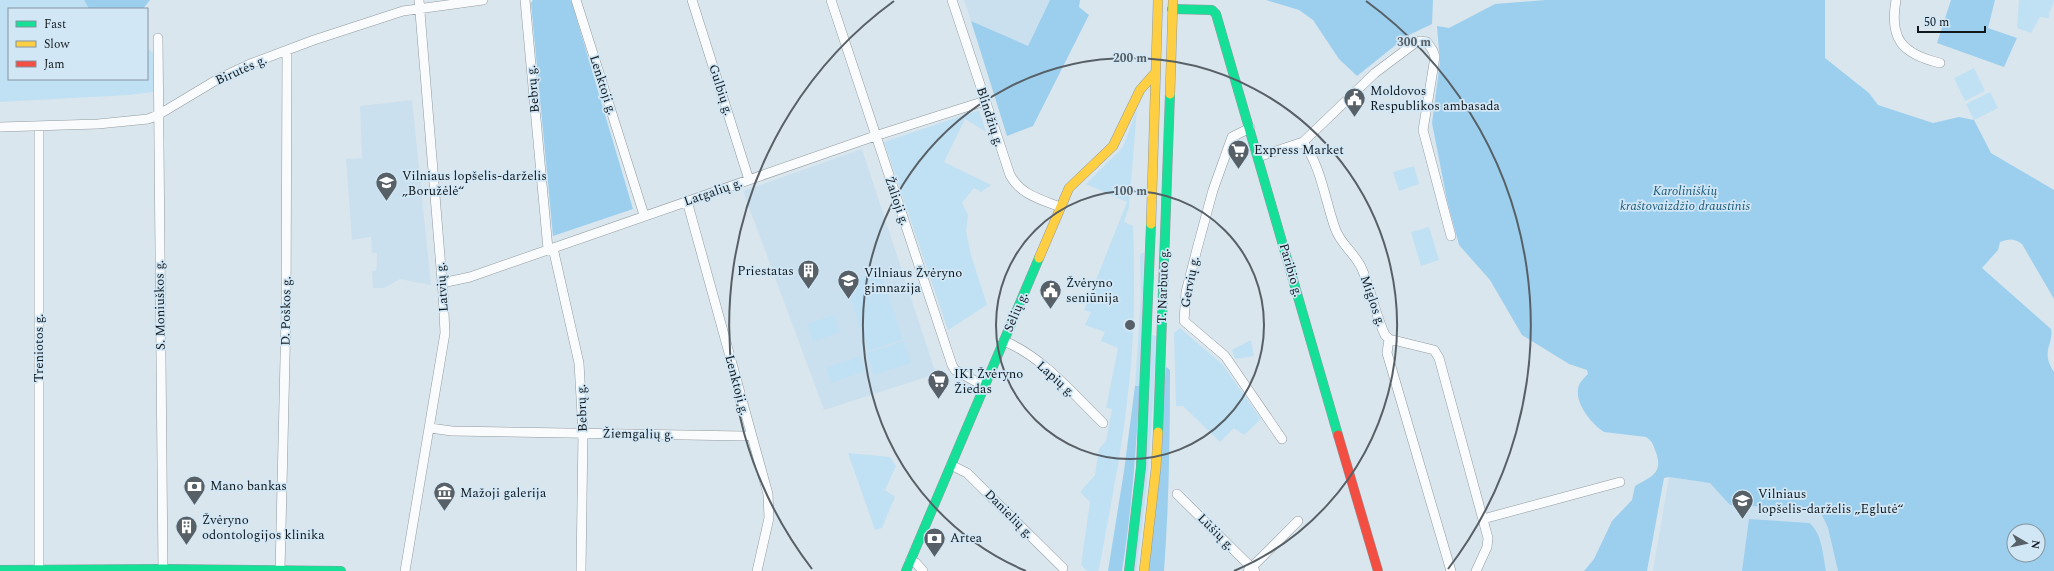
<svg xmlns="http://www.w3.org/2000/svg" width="2054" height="571" font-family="Spectral,serif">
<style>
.built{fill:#cbe0ee}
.green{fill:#c0e0f4}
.forest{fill:#9ccfee;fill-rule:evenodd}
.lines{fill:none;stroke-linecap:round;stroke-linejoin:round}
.street-casing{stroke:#929ba1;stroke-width:10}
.fast-casing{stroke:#929ba1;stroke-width:10}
.slow-casing{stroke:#929ba1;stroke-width:10}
.jam-casing{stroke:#929ba1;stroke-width:10}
.street{stroke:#f9fbfc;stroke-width:9}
.fast{stroke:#16e098;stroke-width:9}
.slow{stroke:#ffcf43;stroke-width:9}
.jam{stroke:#f24e42;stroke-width:9}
.ring{fill:none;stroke:#576066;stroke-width:2}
.labels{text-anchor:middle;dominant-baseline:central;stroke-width:3.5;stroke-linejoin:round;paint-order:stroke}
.street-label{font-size:13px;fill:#10181d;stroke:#d2e7f5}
.poi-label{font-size:13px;fill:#10181d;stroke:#d2e7f5;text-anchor:start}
.park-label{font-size:13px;font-style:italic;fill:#1b5a7b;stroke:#d2e7f5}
.centre{fill:#576066;stroke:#d2e7f5;stroke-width:2}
.ring-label{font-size:12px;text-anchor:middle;font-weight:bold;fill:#576066;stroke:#d2e7f5;stroke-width:3.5;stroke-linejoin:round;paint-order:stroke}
</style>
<rect width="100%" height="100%" fill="#dae6ed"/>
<!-- built -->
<path class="built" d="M964,0H1050L1028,47L971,21Z
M412,100L431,285L400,279L384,288H373L372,271H376L377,263V253H372L371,237L352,240L346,159L362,158L360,106Z
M862,149L936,374L824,410L743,191Z
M1669,477L1711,483L1730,505L1808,509L1821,513L1828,528L1838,571H1653Z"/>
<!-- green -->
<path class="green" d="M0,0H84L89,9H9V79H147V48L153,53V92L128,95L0,102Z
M2019,0H2054C2054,7 2048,10 2049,18L2040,17L2031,33L2017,28Z
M1974,68L1985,91L1965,101L1954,78Z
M1990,92L1998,108L1974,120L1966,104Z
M1137,109L1129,207L1124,222L1133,226C1135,279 1135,331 1129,384C1123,446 1110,508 1099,569L1098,571H1087L1081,565L1090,502L1080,492L1095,475L1099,449L1106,441L1112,409L1106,408L1118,348L1101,341L1105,332L1085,325L1091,312L1084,310L1127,202L1086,184L1123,147Z
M979,110L986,132L965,119L944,162L991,185L981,192L974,188L962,203L968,215L966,231L971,255L987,305L948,330L884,142Z
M1414,166L1419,184L1399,191L1393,172Z
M1429,227L1439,260L1421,266L1411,232Z
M1141,253H1144L1140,386H1135L1141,296L1140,256Z
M880,271L903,339L868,351L845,283Z
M834,315L840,332L813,342L807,324Z
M1180,328L1223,365L1261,419L1244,435L1234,428L1220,442L1183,406H1176L1174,333Z
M1152,335L1156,336C1153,415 1148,493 1136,571H1132Z
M1251,340L1254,356L1235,359L1232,350Z
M904,341L911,363L874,375L867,353Z
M860,356L865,371L831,383L826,368Z
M848,453L890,457L896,466L885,490L895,497L882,528L875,530Z"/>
<!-- forest -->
<path class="forest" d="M84,0H150L143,9H89Z
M533,0H571L633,209L553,236L531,3Z
M1050,0H1080L1079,7L1089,15L1033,126L1007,136L971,21L1028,46Z
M1266,0H1433L1432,24L1407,36L1357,76L1339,59L1313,20L1299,10Z
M1546,0H1825V58L1869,93L1878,105L1933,123L1959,117L1974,120L1991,153L2054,190V299L2022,244C2013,238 2009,239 2000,242L1998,250L1982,268L2051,329C2054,345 2040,351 2054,372V571H1838L1828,528L1821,513L1808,509L1730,505L1710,483L1669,477L1664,478L1647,571H1584L1594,559L1612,521L1632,500L1635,486C1653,476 1664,472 1655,450C1653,444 1652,441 1646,437L1604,432C1592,424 1576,405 1578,390C1578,383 1584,378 1588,374L1587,370L1569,364L1522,335L1490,280L1459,245L1447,200L1432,123L1440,62L1437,26L1449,28L1495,4ZM2014,531H2038V555H2014Z
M1951,0H1995L1988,28L2017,38L2004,67L1937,43Z
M1166,367L1170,370C1170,437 1169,504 1164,571H1148Z
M1135,386H1140C1136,448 1132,510 1122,571H1108L1124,471Z
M1749,519L1809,523C1822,532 1823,556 1826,571H1742Z"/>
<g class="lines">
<defs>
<path id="street" d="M525,0L548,249
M576,0L644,215
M692,0L749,180
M831,0L952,365L955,370L984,386
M952,0L1010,175C1021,195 1040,199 1060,207
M1896,0C1889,39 1902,54 1940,63
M158,38L163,571
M0,127L98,124L148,119L158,115L218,79L250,64L314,40L403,11L483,0
M1250,128L1232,137L1213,190L1197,249L1186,292L1184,321L1225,356L1282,439
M1303,142C1321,166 1325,200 1335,228C1340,244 1355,253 1362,269C1371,290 1375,314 1385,335L1389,339L1434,350L1439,358L1488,538L1487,547L1476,571
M1258,157L1303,142L1375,73L1415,43L1420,41L1427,42L1433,51L1435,57L1423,130L1451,236
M687,201L768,494L769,518L757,571
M553,248L579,363L583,432L581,571
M442,283L470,277L875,136L985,101
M1389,339L1387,353L1451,571
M1004,341C1043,357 1073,394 1103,423
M430,428L452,431L744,436L751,435
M951,465L967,473L1063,568
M1177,494L1255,571
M1483,519L1620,482
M910,561L916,563L923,571
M39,571V126
M280,571L286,316L287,50
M405,571L445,333L443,293L419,0
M1248,571L1298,521"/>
<path id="fast" d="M1172,9L1212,10L1216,14L1338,435
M1158,432L1170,94
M0,570L163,569L341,571
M906,571L1039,258
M1129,571L1141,467L1151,224"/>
<path id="slow" d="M1170,94L1173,0
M1151,224L1158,0
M1039,258L1069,188L1113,146L1140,90L1155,73
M1144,571L1156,468L1158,432"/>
<path id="jam" d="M1338,435L1378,571"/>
</defs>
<!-- street casing -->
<use href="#street" class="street-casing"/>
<!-- fast casing -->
<use href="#fast" class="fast-casing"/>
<!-- slow casing -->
<use href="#slow" class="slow-casing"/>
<!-- jam casing -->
<use href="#jam" class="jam-casing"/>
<!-- street -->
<use href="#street" class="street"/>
<!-- fast -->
<use href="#fast" class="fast"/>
<!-- slow -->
<use href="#slow" class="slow"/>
<!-- jam -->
<use href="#jam" class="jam"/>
</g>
<!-- distance rings -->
<g class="ring">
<circle cx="1130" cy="325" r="134"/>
<path d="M1026 571A267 267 0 1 1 1234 571"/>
<path d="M812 569A401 401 0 0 1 894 1M1366 1A401 401 0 0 1 1448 569"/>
</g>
<!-- icons -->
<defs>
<symbol id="civic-pin" viewBox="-11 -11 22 30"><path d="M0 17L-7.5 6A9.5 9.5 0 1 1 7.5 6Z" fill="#576066" stroke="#d2e7f5"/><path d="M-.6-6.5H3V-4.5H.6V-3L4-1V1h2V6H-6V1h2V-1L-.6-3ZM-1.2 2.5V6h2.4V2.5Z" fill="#fff"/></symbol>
<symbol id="supermarket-pin" viewBox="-11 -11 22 30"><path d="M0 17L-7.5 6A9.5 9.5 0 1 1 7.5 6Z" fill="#576066" stroke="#d2e7f5"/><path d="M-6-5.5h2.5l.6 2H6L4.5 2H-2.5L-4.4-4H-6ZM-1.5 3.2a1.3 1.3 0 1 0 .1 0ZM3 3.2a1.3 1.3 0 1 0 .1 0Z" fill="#fff"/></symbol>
<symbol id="school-pin" viewBox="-11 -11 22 30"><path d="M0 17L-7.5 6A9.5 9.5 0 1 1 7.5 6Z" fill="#576066" stroke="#d2e7f5"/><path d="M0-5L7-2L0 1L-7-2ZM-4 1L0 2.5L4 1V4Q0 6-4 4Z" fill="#fff"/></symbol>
<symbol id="building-pin" viewBox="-11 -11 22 30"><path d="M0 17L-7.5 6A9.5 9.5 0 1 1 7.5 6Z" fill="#576066" stroke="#d2e7f5"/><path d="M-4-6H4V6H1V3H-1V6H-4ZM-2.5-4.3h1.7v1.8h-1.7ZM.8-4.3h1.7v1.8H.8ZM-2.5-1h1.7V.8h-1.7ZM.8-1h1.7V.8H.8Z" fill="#fff"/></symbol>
<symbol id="bank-pin" viewBox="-11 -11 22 30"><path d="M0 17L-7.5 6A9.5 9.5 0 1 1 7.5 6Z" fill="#576066" stroke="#d2e7f5"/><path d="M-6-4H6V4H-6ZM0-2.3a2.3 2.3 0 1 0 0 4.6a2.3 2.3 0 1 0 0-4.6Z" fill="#fff"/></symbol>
<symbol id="museum-pin" viewBox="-11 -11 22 30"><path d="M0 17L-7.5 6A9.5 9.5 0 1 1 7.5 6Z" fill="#576066" stroke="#d2e7f5"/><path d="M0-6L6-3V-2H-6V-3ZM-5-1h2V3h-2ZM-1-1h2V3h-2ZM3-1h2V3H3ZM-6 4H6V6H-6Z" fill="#fff"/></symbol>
</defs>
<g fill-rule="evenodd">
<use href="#civic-pin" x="1342" y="86" width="25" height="34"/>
<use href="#supermarket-pin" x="1226" y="138" width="25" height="34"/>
<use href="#school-pin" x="374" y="170" width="25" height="34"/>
<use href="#building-pin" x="796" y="258" width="25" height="34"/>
<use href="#school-pin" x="836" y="268" width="25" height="34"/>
<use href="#civic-pin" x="1038" y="278" width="25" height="34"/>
<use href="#supermarket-pin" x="926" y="368" width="25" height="34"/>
<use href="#bank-pin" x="182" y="474" width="25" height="34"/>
<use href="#museum-pin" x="432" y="480" width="25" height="34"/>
<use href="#school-pin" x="1730" y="488" width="25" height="34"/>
<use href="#building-pin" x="174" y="514" width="25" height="34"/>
<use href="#bank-pin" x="922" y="526" width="25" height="34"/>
</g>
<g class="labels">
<!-- street labels -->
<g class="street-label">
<text transform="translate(241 70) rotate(-24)">Birutės g.</text>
<text transform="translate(603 85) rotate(72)">Lenktoji g.</text>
<text transform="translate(533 89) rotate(-95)">Bebrų g.</text>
<text transform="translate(721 90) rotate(72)">Gulbių g.</text>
<text transform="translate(990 117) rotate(72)">Blindžių g.</text>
<text transform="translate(713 192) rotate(-19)">Latgalių g.</text>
<text transform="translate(897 201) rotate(71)">Žalioji g.</text>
<text transform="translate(1291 270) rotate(74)">Paribio g.</text>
<text transform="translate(1190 282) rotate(-79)">Gervių g.</text>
<text transform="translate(1163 286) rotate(-88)">T. Narbuto g.</text>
<text transform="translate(442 287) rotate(-94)">Latvių g.</text>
<text transform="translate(1373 301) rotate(71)">Miglos g.</text>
<text transform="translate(160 305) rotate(-91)">S. Moniuškos g.</text>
<text transform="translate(286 311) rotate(-89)">D. Poškos g.</text>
<text transform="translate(1016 312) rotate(-67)">Sėlių g.</text>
<text transform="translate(39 348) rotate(-90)">Treniotos g.</text>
<text transform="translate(1056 379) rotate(42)">Lapių g.</text>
<text transform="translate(737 385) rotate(75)">Lenktoji g.</text>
<text transform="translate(582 408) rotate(-92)">Bebrų g.</text>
<text transform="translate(638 434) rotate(1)">Žiemgalių g.</text>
<text transform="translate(1009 514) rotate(45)">Danielių g.</text>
<text transform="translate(1216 532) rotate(45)">Lūšių g.</text>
</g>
<!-- poi labels -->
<g class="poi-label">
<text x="1370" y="91">Moldovos<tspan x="1370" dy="15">Respublikos ambasada</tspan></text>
<text x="1254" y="150">Express Market</text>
<text x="402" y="176">Vilniaus lopšelis-darželis<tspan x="402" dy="15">„Boružėlė“</tspan></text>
<text x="794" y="271" text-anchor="end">Priestatas</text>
<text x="864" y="273">Vilniaus Žvėryno<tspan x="864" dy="15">gimnazija</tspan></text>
<text x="1066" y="283">Žvėryno<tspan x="1066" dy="15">seniūnija</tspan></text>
<text x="954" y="374">IKI Žvėryno<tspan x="954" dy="15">Žiedas</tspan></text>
<text x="210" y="486">Mano bankas</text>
<text x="460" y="493">Mažoji galerija</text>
<text x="1758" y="494">Vilniaus<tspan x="1758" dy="15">lopšelis-darželis „Eglutė“</tspan></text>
<text x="202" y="520">Žvėryno<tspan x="202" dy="15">odontologijos klinika</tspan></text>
<text x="950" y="538">Artea</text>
</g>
<!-- park labels -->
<g class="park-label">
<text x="1685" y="191">Karoliniškių<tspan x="1685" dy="15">kraštovaizdžio draustinis</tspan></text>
</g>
</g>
<circle cx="1130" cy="325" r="6" class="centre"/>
<g class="ring-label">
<text x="1414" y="46">300 m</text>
<text x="1130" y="62">200 m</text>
<text x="1130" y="195">100 m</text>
</g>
<!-- legend -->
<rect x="8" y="8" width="140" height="72" fill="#d2e7f5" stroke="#84949f"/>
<rect x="16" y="21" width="20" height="6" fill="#16e098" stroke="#84949f"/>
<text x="44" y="28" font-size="12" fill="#10181d">Fast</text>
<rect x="16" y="41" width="20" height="6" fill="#ffcf43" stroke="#84949f"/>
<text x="44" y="48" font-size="12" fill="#10181d">Slow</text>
<rect x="16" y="61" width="20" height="6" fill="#f24e42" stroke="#84949f"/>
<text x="44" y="68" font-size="12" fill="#10181d">Jam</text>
<!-- north arrow -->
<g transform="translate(2026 543) rotate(99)"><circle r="19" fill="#d2e7f5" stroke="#84949f"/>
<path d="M0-3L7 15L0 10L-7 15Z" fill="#576066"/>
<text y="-6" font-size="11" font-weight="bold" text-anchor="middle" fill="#10181d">N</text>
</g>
<!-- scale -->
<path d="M1918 26v6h67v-6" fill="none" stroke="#10181d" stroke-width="2"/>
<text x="1924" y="26" font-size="12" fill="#10181d" stroke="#d2e7f5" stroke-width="3" paint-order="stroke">50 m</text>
</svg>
